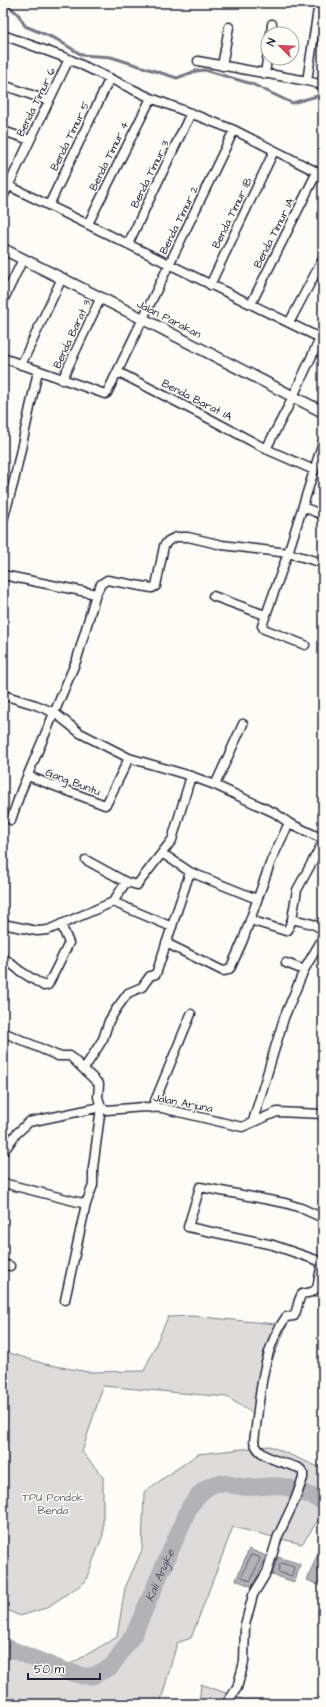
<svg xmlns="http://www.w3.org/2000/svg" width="326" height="1707" font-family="'Architects Daughter',sans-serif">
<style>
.green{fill:#dddcdb;stroke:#807f8b}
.water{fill:#b2b2b7;stroke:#787885}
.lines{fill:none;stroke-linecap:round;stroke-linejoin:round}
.shore{stroke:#5c5c6d;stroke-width:1}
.stream{stroke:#787885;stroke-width:3}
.river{stroke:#b2b2b7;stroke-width:17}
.minor-casing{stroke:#22223b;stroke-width:11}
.tertiary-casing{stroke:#22223b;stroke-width:13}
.minor{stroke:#fdfcf7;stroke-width:8}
.tertiary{stroke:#fdfcf7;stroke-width:10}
.labels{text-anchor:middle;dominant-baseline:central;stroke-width:3;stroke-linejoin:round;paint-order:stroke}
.street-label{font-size:11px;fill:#22223b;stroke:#fdfcf7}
.park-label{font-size:11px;fill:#5a5a6b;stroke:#fdfcf7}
.water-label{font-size:12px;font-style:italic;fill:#545466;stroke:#fdfcf7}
</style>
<rect width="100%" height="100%" fill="#fdfcf7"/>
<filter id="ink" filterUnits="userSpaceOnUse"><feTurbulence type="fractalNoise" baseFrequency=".025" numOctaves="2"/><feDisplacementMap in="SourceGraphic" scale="8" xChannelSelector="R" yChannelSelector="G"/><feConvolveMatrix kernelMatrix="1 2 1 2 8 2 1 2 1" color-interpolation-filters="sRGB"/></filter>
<g filter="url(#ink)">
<!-- green -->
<path class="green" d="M191,1316L287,1325L269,1368L260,1418L227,1397L103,1386L82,1452L103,1477V1535L85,1582L46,1608L20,1616L3,1608V1351L45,1364L88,1372L144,1371L168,1317Z
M270,1446L323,1469V1513L302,1544L233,1527L191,1638L177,1643L160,1704H3V1651L60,1670L117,1637L125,1588L142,1550L144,1492L198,1454Z
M201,1684L245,1700H273L281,1704H199Z"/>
<!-- water -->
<path class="water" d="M323,1541V1587L307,1580Z
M249,1549L266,1556L253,1587L236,1580Z
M278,1557L300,1564L295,1582L272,1575Z"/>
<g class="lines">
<!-- shore -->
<path class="shore" d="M251,1555L259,1557L260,1559L251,1580L250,1581L242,1577Z
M282,1563L294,1567L292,1576L278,1572L280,1564Z"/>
<!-- stream -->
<path class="stream" d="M5,3L18,14L25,26L56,39L82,55L111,57L177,78L196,71L205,70L252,84L292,103L321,95L323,96"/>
<!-- river -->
<path class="river" id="s1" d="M3,1646L60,1669L83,1676H92L111,1667L134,1634L190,1506C197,1497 204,1487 215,1484C225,1481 236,1487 246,1487C257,1488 268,1485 279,1486C294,1488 310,1495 323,1502"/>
<defs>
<path id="minor" d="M271,34L272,24
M3,35L69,59L151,98L234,130L323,175
M198,61L307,81L323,85
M222,66L229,27
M265,74L268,52
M307,81L318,9
M3,85L49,101
M3,131L30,140
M3,183L320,338
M3,197L69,59
M49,205L110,78
M88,224L151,98
M128,244L191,113
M210,285L274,151
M3,301L23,259
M251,304L317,172
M289,323L323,259
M3,358L105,394L107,393L234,130
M21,365L62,278
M118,372L212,420L266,449L314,470
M62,380L101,297
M266,449L290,403L323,332
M303,507L323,515
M3,520L14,481L38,371
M3,575L96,594
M213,596L265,615
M305,645L264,629L262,626L288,553L323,442
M3,695L36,705L55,713L80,733L129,758L191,776L215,785L275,813L289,823L323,839
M28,776L105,805L107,803L129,758
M215,785L243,724
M11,820L21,791L77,659L96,594L101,584L107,580L152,588L156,586L164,546L168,541L176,537H188L222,545L288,553L323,563
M162,853L190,872L257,899
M86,860L126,882L137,885L172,840L191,776
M113,902L172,927
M292,919C301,922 318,923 323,931
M250,920L286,931L288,930L292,919L297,890L323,842
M3,924L37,931L48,930L113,902L126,882
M166,943L223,971L228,970L231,967L243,940L271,861L289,823
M3,957L20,971L44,986L48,985L69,943L61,924
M286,963L304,970
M3,1032L58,1056H70L99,1084L98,1097L101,1107L93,1168V1185L86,1204L65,1300
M84,1069L103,1039L109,1021L117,1008L128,993L142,987L150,976L156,974L190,872
M152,1108L191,1014
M253,1121L284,1018L304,970L321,941L323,933
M3,1152L16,1134L29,1122L101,1107L107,1110L144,1107L162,1108L242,1127L277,1112L323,1114
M3,1183L86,1204
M322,1262L273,1245L188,1227L200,1187L285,1203L301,1208L323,1218
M3,1264L10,1266
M226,1704L237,1688L244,1662L245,1625L253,1595L267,1572L278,1536L295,1500L303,1478V1472L299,1468C284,1462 258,1459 254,1441C260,1401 261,1351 286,1317L294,1316C298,1309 297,1301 302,1294L312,1292L317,1288L323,1258"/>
<path id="tertiary" d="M3,249L143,319L323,412"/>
</defs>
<!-- minor casing -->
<use href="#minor" class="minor-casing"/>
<!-- tertiary casing -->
<use href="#tertiary" class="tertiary-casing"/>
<!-- minor -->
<use href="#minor" class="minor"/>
<!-- tertiary -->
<use href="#tertiary" class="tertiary"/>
</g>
</g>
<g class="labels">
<!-- street labels -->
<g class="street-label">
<text transform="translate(36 102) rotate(-64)">Benda Timur 6</text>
<text transform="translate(70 136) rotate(-64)">Benda Timur 5</text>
<text transform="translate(109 156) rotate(-64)">Benda Timur 4</text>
<text transform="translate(150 174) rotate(-64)">Benda Timur 3</text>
<text transform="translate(232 213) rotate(-64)">Benda Timur 1B</text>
<text transform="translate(179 220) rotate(-64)">Benda Timur 2</text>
<text transform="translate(274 233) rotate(-63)">Benda Timur 1A</text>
<text transform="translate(169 319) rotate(27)">Jalan Parakan</text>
<text transform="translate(72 334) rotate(-65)">Benda Barat 3</text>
<text transform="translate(197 400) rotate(27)">Benda Barat 1A</text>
<text transform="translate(73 782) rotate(21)">Gang Buntu</text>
<text transform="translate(183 1103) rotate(11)">Jalan Arjuna</text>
</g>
<!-- park labels -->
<g class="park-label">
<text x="53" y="1497">TPU Pondok<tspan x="53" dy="13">Benda</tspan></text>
</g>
<!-- water labels -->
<g class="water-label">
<text stroke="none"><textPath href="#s1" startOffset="220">Kali Angke</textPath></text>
</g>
</g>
<!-- margin -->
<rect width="326" height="1707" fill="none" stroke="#fdfcf7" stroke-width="16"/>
<rect x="8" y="8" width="310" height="1691" fill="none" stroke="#22223b" stroke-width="1.5" filter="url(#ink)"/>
<!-- north arrow -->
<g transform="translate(280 46) rotate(294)"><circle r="19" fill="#fdfcf7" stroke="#a5a5ac"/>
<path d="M0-3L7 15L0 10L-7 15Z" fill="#d1495b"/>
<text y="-6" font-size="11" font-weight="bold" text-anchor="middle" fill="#22223b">N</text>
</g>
<!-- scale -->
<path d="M28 1673v6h72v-6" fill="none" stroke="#22223b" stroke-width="2"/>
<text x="34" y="1673" font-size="12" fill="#22223b" stroke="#fdfcf7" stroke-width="3" paint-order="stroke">50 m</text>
</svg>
